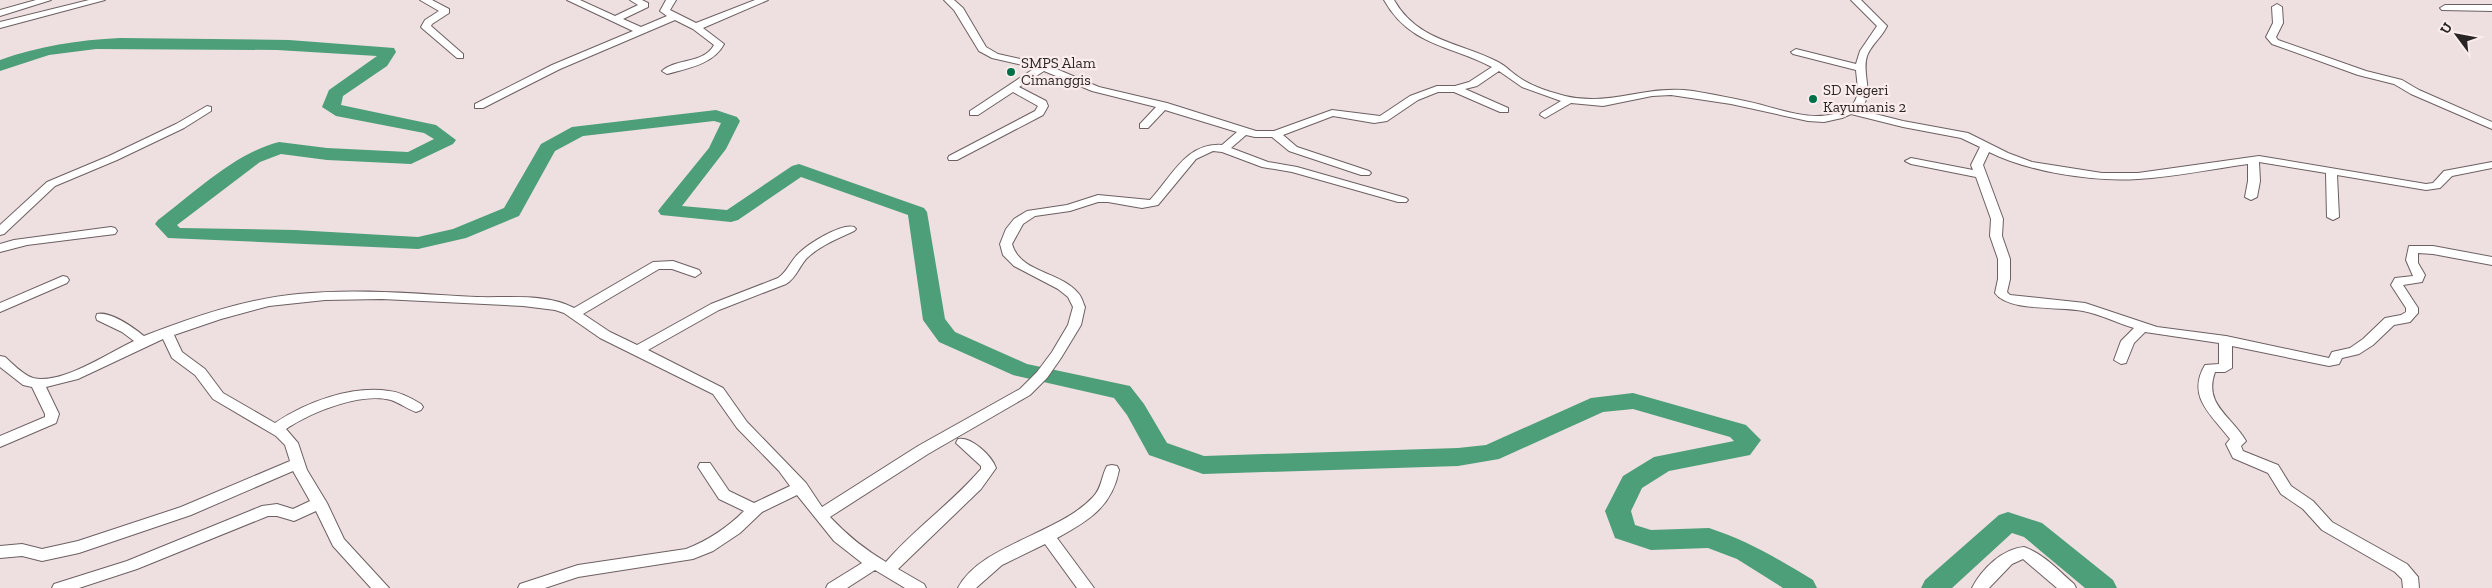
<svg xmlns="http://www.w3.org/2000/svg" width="2492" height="588" font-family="'Zilla Slab',serif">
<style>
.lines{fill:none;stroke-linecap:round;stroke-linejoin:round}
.river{fill:#4c9f78;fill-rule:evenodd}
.minor-casing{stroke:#6d6061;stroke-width:2}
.minor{fill:#fff;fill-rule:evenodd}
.poi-dot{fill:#007049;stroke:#fbeced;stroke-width:2}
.labels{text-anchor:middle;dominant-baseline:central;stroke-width:4.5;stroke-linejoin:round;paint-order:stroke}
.poi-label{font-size:15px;fill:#2a2525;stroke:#fbeced;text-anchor:start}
</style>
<rect width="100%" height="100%" fill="#eedfe0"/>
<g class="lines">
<!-- river -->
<path class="river" d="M120,38L289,40L394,48L396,52L387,66L343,96L341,105L436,125L456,140L453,144L411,164L327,160L281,154L260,162L177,225L180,228L295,230L418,237L453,229L504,208L541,144L572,127L716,110L737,117L740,121L726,149L682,206L727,210L792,166L799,164L924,208L927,212L945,319L955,332L1027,364L1130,386L1144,404L1167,443L1204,456L1458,448L1486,445L1591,398L1633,393L1746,425L1761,440L1750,455L1669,471L1642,488L1631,511L1635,525L1651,530L1709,528C1749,541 1778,559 1813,580L1817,588H1783L1737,559L1708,548L1651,550L1615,538L1605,511L1623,476L1654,457L1734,441L1730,437L1633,409L1603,412L1499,459L1458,466L1203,474L1149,455L1127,415L1114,398L1013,375L939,342L923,320L908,215L801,177L738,220L731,222L661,215L658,211L661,207L709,148L721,123L714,121L583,136L555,151L519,216L466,238L418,249L168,238L155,224L158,220C194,193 235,153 279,142L327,148L408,152L434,139L424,133L336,116L322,107L329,90L377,56L277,50L96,49L49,55L0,71V60C39,46 78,40 120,38Z
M2008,512L2042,523L2113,580L2117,588H2085L2024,537L2012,533L1952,588H1921L1925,580L1999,515Z"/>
<defs>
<path id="minor" d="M36,0H51L0,16V10Z
M89,0H105L0,28V22Z
M420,0H432L449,9V13L432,24L431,26L463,54V58H457L423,29L421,27L425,20L439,11Z
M567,0H580L615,16L638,5L630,0H642L648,3V7L623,19L641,27L667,16L660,11L666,0H676L670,10L696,23L755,0H768L703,28L724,44C714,64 686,69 667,74L662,71C676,58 704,64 714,45L693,29L675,20L560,69L483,108H475V104L552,65L633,31Z
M944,0H954L963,8L986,47L998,54L1047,65L1099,87L1167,103L1256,131H1274L1332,110L1380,116L1410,96L1437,86H1455L1469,82L1492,67C1450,45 1410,46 1384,0H1394C1418,42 1460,42 1498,62C1506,66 1512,73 1520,78C1533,87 1550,92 1565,96C1610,107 1646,84 1693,91C1710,94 1728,97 1745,101C1776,107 1817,127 1848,108C1862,100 1857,83 1856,70L1793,54L1791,52L1796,49L1856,64L1860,51L1877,26L1851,0H1861L1887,26C1882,37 1871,45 1867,56C1861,75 1876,95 1859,110L1903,121L1968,133L2008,153L2032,162L2102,173H2138L2259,156L2426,184L2433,183L2444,171L2492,162V168L2452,176L2440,188L2426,190L2337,175L2339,217L2333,220L2327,217L2326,173L2259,162L2260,181L2257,197L2251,200L2245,197L2248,181V164C2211,169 2174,177 2138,179C2092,182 2030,172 1989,152L1983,165L2003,219L2002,236L2010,259V279L2007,292L2010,295L2085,303L2157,327L2226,336L2329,358L2332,352L2350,348L2363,339L2385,318L2401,315L2406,312V308L2391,285L2395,278L2413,276L2406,260L2409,246H2433L2492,257V265L2433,254L2418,253V263L2425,275L2422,282L2403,285L2418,308V313L2410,322L2394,325L2373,345L2359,354L2342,358L2339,364L2329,366L2232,346V368L2225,372H2215C2203,405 2232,416 2246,441L2241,446L2243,451L2278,465L2291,486L2313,501L2332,522L2407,564L2418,577L2419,588H2403L2402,579L2395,572L2322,530L2303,509L2281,494L2268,473L2233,458L2226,444L2230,439C2212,415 2186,397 2205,365L2219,364V343L2145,332L2134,343L2126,363L2121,364L2114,360L2121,341L2134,328C2117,323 2100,314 2083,311C2061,306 2008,312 1995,293L1998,279V259L1990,236L1991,219L1976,177L1911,164L1905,161L1911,158L1973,170L1971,165L1980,147L1961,138L1903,127L1851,114L1842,118L1824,122L1808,121L1731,104L1671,95L1652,96L1603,106L1571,103L1545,118L1540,115L1541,113L1561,101L1522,87L1499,71L1477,86L1465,89L1508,108V112H1500L1454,92H1438L1418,100L1387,121L1374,123L1333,116L1283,135L1297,147L1369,171L1371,173L1369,175H1361L1289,151L1272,137H1255L1246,135L1231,148L1268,162L1297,167L1406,198L1408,200L1406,202H1398L1292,172L1262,167L1222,152L1213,151L1196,159L1158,205L1142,208L1108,202H1098L1070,211L1035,216L1023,224L1012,244C1020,273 1060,271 1078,293C1082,297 1083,303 1085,307L1081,325L1061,358L1047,378L1030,395L928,454L830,517C847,535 864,549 886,562C915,528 952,503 981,469V466L956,443L958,439C971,436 992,456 996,468L981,489L898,569L924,584L926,588H905L875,570L847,588H826L828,584L862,563L834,541L797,495L762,512L740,533L713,551L693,559L578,577L545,588H518L520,584L578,565L686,549C709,540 727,528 744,511L719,499L698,467L700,463H710L729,491L754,503L790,486L779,471L737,428L713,394L600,338L564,313L555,310L523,306L382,299L325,300L269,306L221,319L174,335L182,352L205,369L223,393L275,423C306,402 352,385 389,391C400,392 411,398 421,404L423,407L421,410L416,412C407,409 400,403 391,400C361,392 311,412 286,429L298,443L307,470L327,503L344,539L389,588H371L333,546L316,511L294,521L277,516H268L137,569L79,588H52L54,584L127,561L262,506L277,504L293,509L310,501L293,471L191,515L79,553L42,561L22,556L0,558V546L22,544L42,549L78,541L181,507L290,461L285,445L276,436L213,399L195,375L172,358L163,339L78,379L46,387L59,414L56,423L0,447V436L45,417V414L32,387L23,385L0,367V356L5,357C12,363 23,375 33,378C62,385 108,353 134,341L122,332L97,320L96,317L97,314C111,311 134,328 144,336C193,317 246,299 298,294C358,288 417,294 477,297C508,298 546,293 574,308L653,262L673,261L699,270L701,273L695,277L672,269H659L583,314L610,332L637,345L711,304L778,278C787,272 790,262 798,254C808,244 841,223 854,227L856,229L854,231C837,239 819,246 806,259C799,267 796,278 786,284L719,310L648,350L723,388L747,422L806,483L822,507L918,446L1020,389L1037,372L1052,352L1068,325L1073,307L1068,297L1058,289L1014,266L1003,255L1000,244L1006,229L1014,219L1027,211L1067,205L1098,195L1150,200C1171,178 1186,142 1222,145L1237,132L1165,110L1148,128H1140V124L1156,107L1092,91L1044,71L1019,87L1046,101L1048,106L1043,115L957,160H949L948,158L949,156L1035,111L1038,106L1013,92L978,115H970V111L1035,68L992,58L979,51L954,10Z
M2277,4L2282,7L2283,23L2276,37L2278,40L2366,71L2402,80L2419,90L2492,122V129L2411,94L2394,84L2358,75L2272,44L2266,37L2273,23L2272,7Z
M2445,5H2492V11L2442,10L2440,8Z
M207,106L211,107V111L184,128L117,160L55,186L4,234L0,235V225L47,182L109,156L176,124Z
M111,227L115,228L117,231L115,234L27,245L0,252V244L14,240Z
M63,276L67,277L69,280L67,283L0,312V303Z
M1112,465L1117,466L1119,470C1112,507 1088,521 1057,538L1094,588H1077L1045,544L1002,565L976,588H958C980,545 1059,534 1093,497C1102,488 1101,477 1107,466Z
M2024,547C2044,554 2058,570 2074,584L2076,588H2057L2023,559L2012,564L1989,588H1972C1982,569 2002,549 2024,547Z"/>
</defs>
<!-- minor casing -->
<use href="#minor" class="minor-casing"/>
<!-- minor -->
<use href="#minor" class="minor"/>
</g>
<!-- markers -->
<g class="poi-dot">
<circle cx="1011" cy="72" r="5"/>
<circle cx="1813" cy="99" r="5"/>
</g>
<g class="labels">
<!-- poi labels -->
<g class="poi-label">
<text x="1021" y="63">SMPS Alam<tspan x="1021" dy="17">Cimanggis</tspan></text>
<text x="1823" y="90">SD Negeri<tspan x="1823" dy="17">Kayumanis 2</tspan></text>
</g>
</g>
<!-- north arrow -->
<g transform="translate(2457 35) rotate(302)" stroke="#fbeced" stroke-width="4" paint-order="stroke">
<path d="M0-4L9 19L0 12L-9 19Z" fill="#2a2525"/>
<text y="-8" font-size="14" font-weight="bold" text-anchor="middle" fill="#2a2525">U</text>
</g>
</svg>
